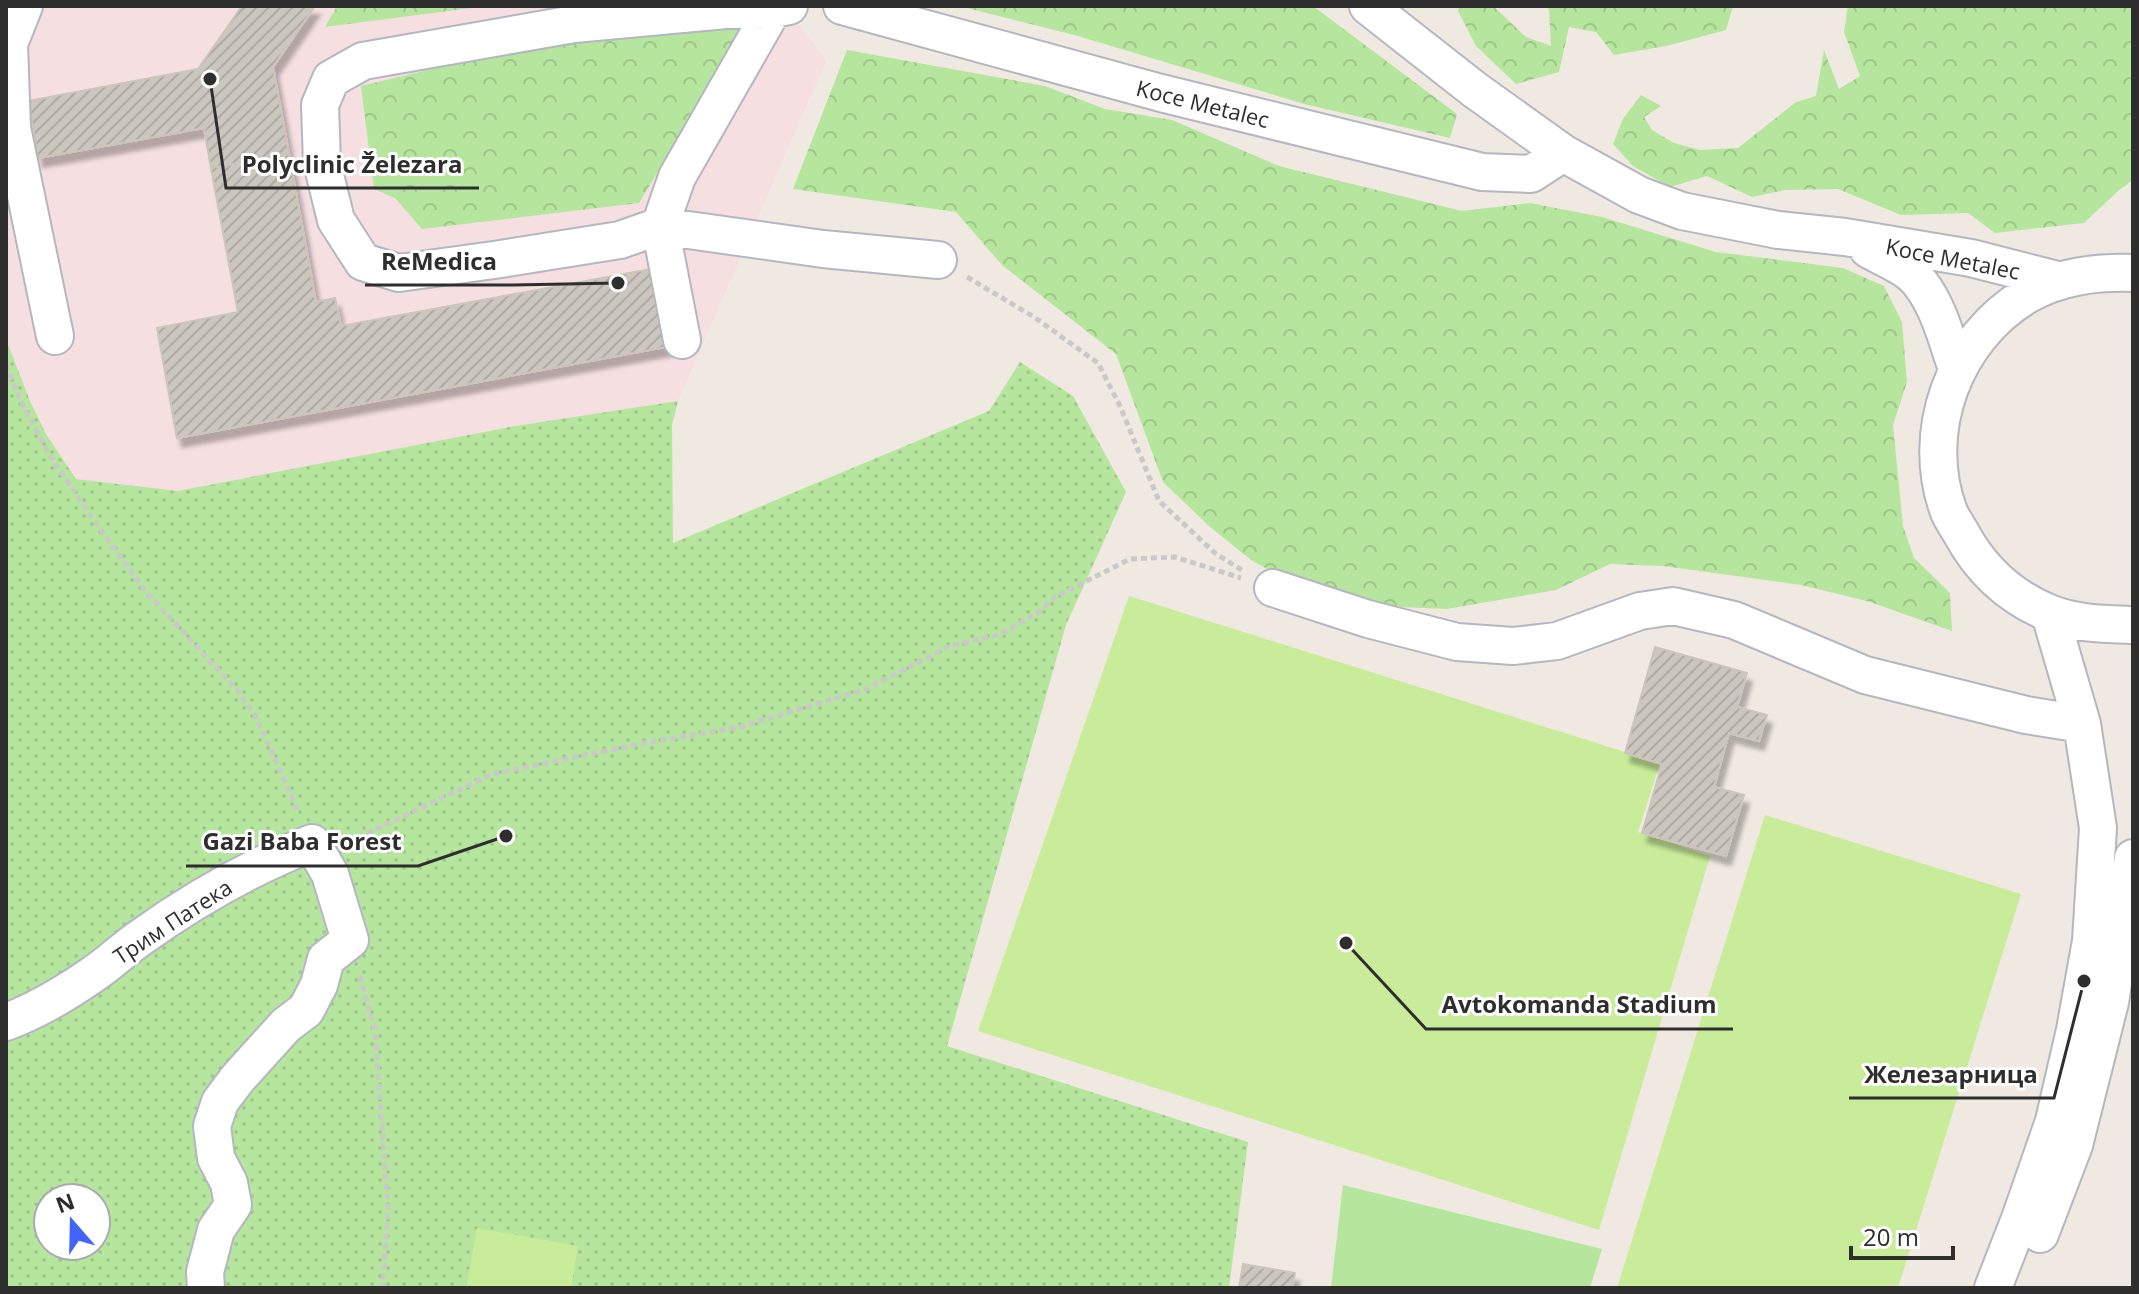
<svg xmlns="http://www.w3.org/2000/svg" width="2139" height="1294" font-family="'Open Sans',sans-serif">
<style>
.medical{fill:#f5dfe0}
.grass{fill:#b6e59e}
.forest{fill:url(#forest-crowns)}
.park{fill:url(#park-dots);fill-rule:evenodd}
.pitch{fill:#c9ec9a}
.building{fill:url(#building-hatch);stroke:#cbc5ba;stroke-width:2;filter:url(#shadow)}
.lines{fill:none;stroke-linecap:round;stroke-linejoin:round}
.minor-casing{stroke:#b4b7c1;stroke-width:40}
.path{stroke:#c9c9c9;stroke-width:5;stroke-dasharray:6 4;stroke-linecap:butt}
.minor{stroke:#fff;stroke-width:36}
.labels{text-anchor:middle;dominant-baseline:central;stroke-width:6;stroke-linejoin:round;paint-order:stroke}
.street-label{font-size:22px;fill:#2e2e2e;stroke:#fff}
.leader{fill:none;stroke:#2e2e2e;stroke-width:3}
.callout-dot{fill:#2e2e2e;stroke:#fff;stroke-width:3}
.callout-label{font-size:24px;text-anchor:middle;font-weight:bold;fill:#2e2e2e;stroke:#fff;stroke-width:6;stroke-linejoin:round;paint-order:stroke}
</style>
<defs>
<pattern id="forest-crowns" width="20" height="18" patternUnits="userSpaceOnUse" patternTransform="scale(2)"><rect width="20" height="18" fill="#b6e59e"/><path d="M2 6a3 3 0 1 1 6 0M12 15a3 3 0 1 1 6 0" fill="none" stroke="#9dc588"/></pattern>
<pattern id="park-dots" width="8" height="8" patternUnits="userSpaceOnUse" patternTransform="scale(2)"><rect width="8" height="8" fill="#b6e59e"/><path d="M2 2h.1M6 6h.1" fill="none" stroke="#9dc588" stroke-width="1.8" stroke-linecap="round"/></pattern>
<pattern id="building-hatch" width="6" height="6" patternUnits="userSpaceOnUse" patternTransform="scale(2)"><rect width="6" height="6" fill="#cbc7bf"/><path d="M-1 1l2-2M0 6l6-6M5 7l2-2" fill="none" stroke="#afaba4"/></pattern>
<filter id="shadow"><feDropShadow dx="5" dy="9" stdDeviation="2" flood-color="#0004"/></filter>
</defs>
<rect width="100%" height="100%" fill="#efe9e1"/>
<!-- medical -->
<path class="medical" d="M20,6H785L826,61L678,401L514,426L178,491L76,479L46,434L30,401L6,339V46Z"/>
<!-- grass -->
<path class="grass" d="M1343,1185L1602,1249L1590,1288H1331Z"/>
<!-- forest -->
<path class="forest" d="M337,6H487L325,27Z
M959,6H1313L1457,114L1450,138L1304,104L1078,36Z
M1459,6H1493L1526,37L1551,46L1549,10L1547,6H1733L1726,30L1666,46L1614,55L1596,32L1569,27L1559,72L1516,84L1476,46L1458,11Z
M1848,6H2133V180L2118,191L2084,223L1995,233L1968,213L1901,215L1838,189L1785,190L1752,197L1707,176L1670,187L1633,166L1613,144L1623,119L1641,95L1661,106L1644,117L1652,130L1674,143L1700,150L1738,148L1796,102L1816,96L1824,50L1839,89L1860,76L1844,32Z
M747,23L639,203L422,229L395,198L374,189L361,86L515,49Z
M847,50L1045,86L1105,109L1172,120L1279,166L1462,211L1530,203L1602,217L1716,252L1843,268L1884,286L1902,322L1907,382L1893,425L1903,526L1914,558L1950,593L1952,631L1867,601L1801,585L1663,566L1610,564L1556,590L1447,609L1402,607L1298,586L1251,560L1209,526L1163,482L1116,354L1002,265L956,212L793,189Z"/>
<!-- park -->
<path class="park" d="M6,339L30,401L46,434L76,479L178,491L515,426L678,401L672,425L673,543L989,411L1020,362L1073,396L1126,492L1066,625L947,1046L1248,1142L1229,1288H6ZM48,1198H96V1246H48Z"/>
<!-- pitch -->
<path class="pitch" d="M1129,596L1660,763L1638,832L1710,856L1599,1230L978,1031Z
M1765,815L2021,894L1898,1288H1617Z
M477,1228L578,1246L571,1288H466Z"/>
<!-- building -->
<path class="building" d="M242,6H315L273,67L289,154L211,168L204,128L38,158L28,101L198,69Z
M289,154L316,302L335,298L341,326L657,268L671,346L177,438L157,328L238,312L211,168Z
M1655,647L1747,673L1737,707L1767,715L1759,741L1729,733L1714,787L1744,795L1726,856L1642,833L1662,764L1625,753Z
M1243,1264L1295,1273L1292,1288H1239Z"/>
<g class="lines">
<defs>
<path id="minor" d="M24,6L9,44L12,128L55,336
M842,6L1161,93L1482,172L1531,174L1563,153
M1368,6L1475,90L1563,153L1639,195L1682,211L1778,230L1845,237L1971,258L2061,281
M773,9L677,177L660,226L620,240L494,260L399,273L363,262L336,220L322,163L320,105L331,79L363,61L574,24L726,10L773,9L789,6
M1868,249C1885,259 1908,267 1920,283C1939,307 1947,341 1957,369
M2133,273C2096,272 2060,276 2027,295C1954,338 1919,432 1949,512C1952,519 1957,526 1961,533C1981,570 2010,597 2049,613C2076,624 2105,624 2133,625
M682,340L660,226L823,249L938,260
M1273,588L1368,619L1457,642L1513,646L1557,641L1640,611L1673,606L1734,620L1865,675L2026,715L2082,724
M6,1022C36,1011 66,993 92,975C109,964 124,949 140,938C193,900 251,867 312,843L330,874L350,940L326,959L319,985L306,1010L286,1025L238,1078L220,1102L212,1126L216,1158L229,1183L233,1205L216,1230L205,1272L206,1288
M2040,1234L2074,1145L2110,1002L2133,858
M1993,1288L2021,1216L2054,1121L2075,1030L2091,941L2098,828L2082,724L2050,614"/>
</defs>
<!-- minor casing -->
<use href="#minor" class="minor-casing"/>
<!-- path -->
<path class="path" d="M967,277L1034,317L1098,363L1120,406L1159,501L1215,553L1243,571
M6,365L23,406L52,459L96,523L146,592L236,689L255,715L299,813
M349,842L492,774L644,743L740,727L866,689L950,646L1001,634L1040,611L1055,597L1130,559L1175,557L1241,578
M360,976L375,1031L388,1209L383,1288"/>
<!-- minor -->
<use href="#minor" class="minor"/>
</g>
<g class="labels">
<!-- street labels -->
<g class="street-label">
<text transform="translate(1203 103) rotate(14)">Koce Metalec</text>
<text transform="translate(1953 258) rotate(11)">Koce Metalec</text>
<text transform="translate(172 921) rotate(-33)">Трим Патека</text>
</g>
</g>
<!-- callouts -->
<path class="leader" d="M210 79L226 188H479M618 283L513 285H365M506 836L418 866H186M1346 943L1426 1029H1733M2084 981L2054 1098H1849"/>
<g class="callout-dot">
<circle cx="210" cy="79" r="8"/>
<circle cx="618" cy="283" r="8"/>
<circle cx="506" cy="836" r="8"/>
<circle cx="1346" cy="943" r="8"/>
<circle cx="2084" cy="981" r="8"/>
</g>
<g class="callout-label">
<text x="352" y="173">Polyclinic Železara</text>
<text x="439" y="270">ReMedica</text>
<text x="302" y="850">Gazi Baba Forest</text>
<text x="1579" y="1013">Avtokomanda Stadium</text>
<text x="1951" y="1083">Железарница</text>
</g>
<!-- border -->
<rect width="2139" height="1294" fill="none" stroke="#2e2e2e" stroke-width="16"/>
<!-- north arrow -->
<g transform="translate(72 1222) rotate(340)"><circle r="38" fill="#ffffff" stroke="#ababab" stroke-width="2"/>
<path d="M0-6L14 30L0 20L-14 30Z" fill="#4264fb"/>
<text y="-12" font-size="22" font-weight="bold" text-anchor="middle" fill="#2e2e2e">N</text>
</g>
<!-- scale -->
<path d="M1851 1246v12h102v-12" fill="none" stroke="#2e2e2e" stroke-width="4"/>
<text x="1863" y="1246" font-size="24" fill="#2e2e2e" stroke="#ffffff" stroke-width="6" paint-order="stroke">20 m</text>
</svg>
